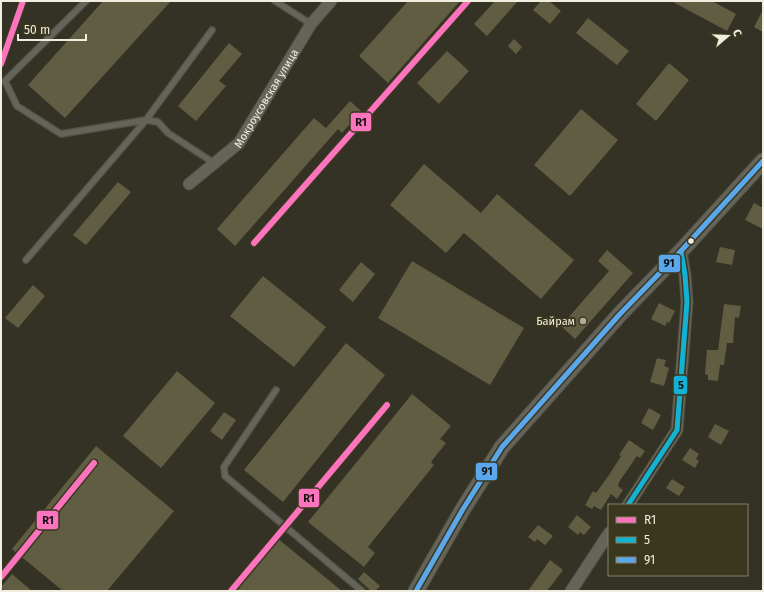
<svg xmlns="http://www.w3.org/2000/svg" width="764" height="592" font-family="'Fira Sans',sans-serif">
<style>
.building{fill:#605d43}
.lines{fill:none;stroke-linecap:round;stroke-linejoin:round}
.service-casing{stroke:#525044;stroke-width:8}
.minor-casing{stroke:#525044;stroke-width:13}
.secondary-casing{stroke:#525044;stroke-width:17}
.service{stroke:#65645b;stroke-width:5.5}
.minor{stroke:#65645b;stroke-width:11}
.secondary{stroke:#65645b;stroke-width:15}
.bus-1-casing{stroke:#3a371e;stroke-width:8}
.bus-2-casing{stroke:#3a371e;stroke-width:8}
.bus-1{stroke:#13b2d5;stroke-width:5}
.bus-2{stroke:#5aa8eb;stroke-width:5}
.rail-1-casing{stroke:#3a371e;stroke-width:9}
.rail-1{stroke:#fc73be;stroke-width:6}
.bus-dot{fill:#f0efdf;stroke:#3a371e;stroke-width:1.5}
.poi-dot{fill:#aead9e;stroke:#3a371e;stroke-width:1.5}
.labels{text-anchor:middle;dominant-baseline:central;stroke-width:4;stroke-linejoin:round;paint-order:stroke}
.street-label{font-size:11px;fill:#f0efdf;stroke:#3a371e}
.poi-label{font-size:11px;fill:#f0efdf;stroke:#3a371e;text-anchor:end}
.line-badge{stroke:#3a371e;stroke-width:1.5}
.pale-badge-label{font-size:11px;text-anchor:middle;font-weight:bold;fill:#111}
</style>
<rect width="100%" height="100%" fill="#343224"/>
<!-- building -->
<path class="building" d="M103,1H171L65,118L28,85Z
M408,1H460L388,83L359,56Z
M495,1H518L487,36L474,24Z
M541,1H549L561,11L550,24L533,10Z
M671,1H712L736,14L727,31Z
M763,10V32L754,27Z
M588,18L629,51L617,65L576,33Z
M514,39L522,47L516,54L508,46Z
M229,43L242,54L219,81L226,86L196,121L178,106Z
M447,51L469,71L439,104L417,83Z
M669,63L689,80L656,121L636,104Z
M350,101L361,111L342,133L338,129L235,246L217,229L314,118L326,128Z
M581,109L618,140L570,196L534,165Z
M424,164L481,213L497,194L574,260L541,299L464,233L446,253L390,205Z
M118,182L131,192L86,245L73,235Z
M754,203L763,208V229L745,220Z
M720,247L735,250L732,265L716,262Z
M607,250L633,273L575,339L561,326L609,271L598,261Z
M412,261L524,328L490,385L378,318Z
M361,262L375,274L353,302L339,290Z
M263,276L326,327L294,367L230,316Z
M33,285L45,296L18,328L5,318Z
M659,303L675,311L669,323L667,322L665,326L651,319Z
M724,304L741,306L739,318L735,317L733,343H727L724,365H720L718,381L708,380V375L705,374L707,350H718Z
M346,343L385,375L283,502L244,470Z
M657,358L666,360L664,366L669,368L664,386L650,382Z
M177,371L215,403L161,468L123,436Z
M412,394L451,426L440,439L446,443L431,462L434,465L368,547L375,553L364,567L308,522Z
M649,408L661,415L653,430L641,423Z
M224,412L236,420L222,440L210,431Z
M715,424L729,431L721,445L708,437Z
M629,440L645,451L640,458L637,456L619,482L618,486L623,490L617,499L611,494L601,510L594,506L592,509L585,505L593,491L596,493L609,475L621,456L619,455Z
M96,446L174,511L107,591H63L12,549Z
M690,448L699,454L696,459L699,461L695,468L682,460Z
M672,479L685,487L679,496L666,488Z
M577,515L591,527L584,535L580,532L578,535L568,527Z
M538,525L553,536L545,545L537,539L535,542L528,537Z
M277,538L342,591H234Z
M550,560L563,570L547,591H528Z
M364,572L380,586L375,591H371L358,579Z
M12,574L32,591H5L1,587Z"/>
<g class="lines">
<defs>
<path id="service" d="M86,1L5,81L17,106L61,134L146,120
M275,1L311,24
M212,30L146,120L158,122L168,133L214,163
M26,260L146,120
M276,390L224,467L225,476L362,591"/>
<g id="minor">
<path id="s1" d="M189,184L239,143L311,24L331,1"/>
<path d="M628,505L677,430L687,302L685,275L681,251"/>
<path d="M571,591L609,533"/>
</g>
<path id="secondary" d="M416,591L463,509L502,447L620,314L681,251L763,161"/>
</defs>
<!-- service casing -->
<use href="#service" class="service-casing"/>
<!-- minor casing -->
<use href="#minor" class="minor-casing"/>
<!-- secondary casing -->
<use href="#secondary" class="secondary-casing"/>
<!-- service -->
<use href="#service" class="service"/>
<!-- minor -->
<use href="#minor" class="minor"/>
<!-- secondary -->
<use href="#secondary" class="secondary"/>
<defs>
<path id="bus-1" d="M628,505L677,430L687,302L685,275L681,251"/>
<path id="bus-2" d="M416,591L463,509L502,447L620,314L681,251L763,161"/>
</defs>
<!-- bus-1 casing -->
<use href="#bus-1" class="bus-1-casing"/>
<!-- bus-2 casing -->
<use href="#bus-2" class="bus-2-casing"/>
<!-- bus-1 -->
<use href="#bus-1" class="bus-1"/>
<!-- bus-2 -->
<use href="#bus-2" class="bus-2"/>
<defs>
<path id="rail-1" d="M1,64L23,1
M254,243L468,1
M1,577L94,463
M231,591L387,405"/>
</defs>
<!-- rail-1 casing -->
<use href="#rail-1" class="rail-1-casing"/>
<!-- rail-1 -->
<use href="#rail-1" class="rail-1"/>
</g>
<!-- markers -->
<circle class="bus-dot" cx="691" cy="241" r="3.5"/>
<circle class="poi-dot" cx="583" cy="321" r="4"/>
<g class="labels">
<!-- street labels -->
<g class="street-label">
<text stroke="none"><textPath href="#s1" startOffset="117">Мокроусовская улица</textPath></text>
</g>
<!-- poi labels -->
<g class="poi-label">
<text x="575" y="321">Байрам</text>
</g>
</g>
<g class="line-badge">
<rect x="350" y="112" width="22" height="20" rx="4" fill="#fc73be"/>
<rect x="658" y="254" width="23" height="19" rx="4" fill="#5aa8eb"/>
<rect x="673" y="375" width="15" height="20" rx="4" fill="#13b2d5"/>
<rect x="475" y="462" width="23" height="19" rx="4" fill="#5aa8eb"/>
<rect x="298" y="488" width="22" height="20" rx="4" fill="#fc73be"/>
<rect x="36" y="510" width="23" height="20" rx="4" fill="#fc73be"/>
</g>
<g class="pale-badge-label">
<text x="361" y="126">R1</text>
<text x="669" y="267">91</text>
<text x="681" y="389">5</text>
<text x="487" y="475">91</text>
<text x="309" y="502">R1</text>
<text x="48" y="524">R1</text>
</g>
<!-- border -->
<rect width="764" height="592" fill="none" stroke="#f0efdf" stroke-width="4"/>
<!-- legend -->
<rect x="608" y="504" width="140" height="72" fill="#3a371e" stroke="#83816b"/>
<rect x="616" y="517" width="20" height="6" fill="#fc73be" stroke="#83816b"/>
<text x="644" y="524" font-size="12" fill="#f0efdf">R1</text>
<rect x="616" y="537" width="20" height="6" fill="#13b2d5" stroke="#83816b"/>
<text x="644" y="544" font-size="12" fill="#f0efdf">5</text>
<rect x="616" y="557" width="20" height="6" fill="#5aa8eb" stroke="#83816b"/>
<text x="644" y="564" font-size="12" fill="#f0efdf">91</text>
<!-- north arrow -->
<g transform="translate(728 36) rotate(71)" stroke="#3a371e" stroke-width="3" paint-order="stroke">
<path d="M0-3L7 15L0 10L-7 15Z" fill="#f0efdf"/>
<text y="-6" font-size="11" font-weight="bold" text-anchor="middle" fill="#f0efdf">С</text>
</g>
<!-- scale -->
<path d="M18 34v6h68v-6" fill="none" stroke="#f0efdf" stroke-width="2"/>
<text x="24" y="34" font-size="12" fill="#f0efdf" stroke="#3a371e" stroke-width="3" paint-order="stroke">50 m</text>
</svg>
